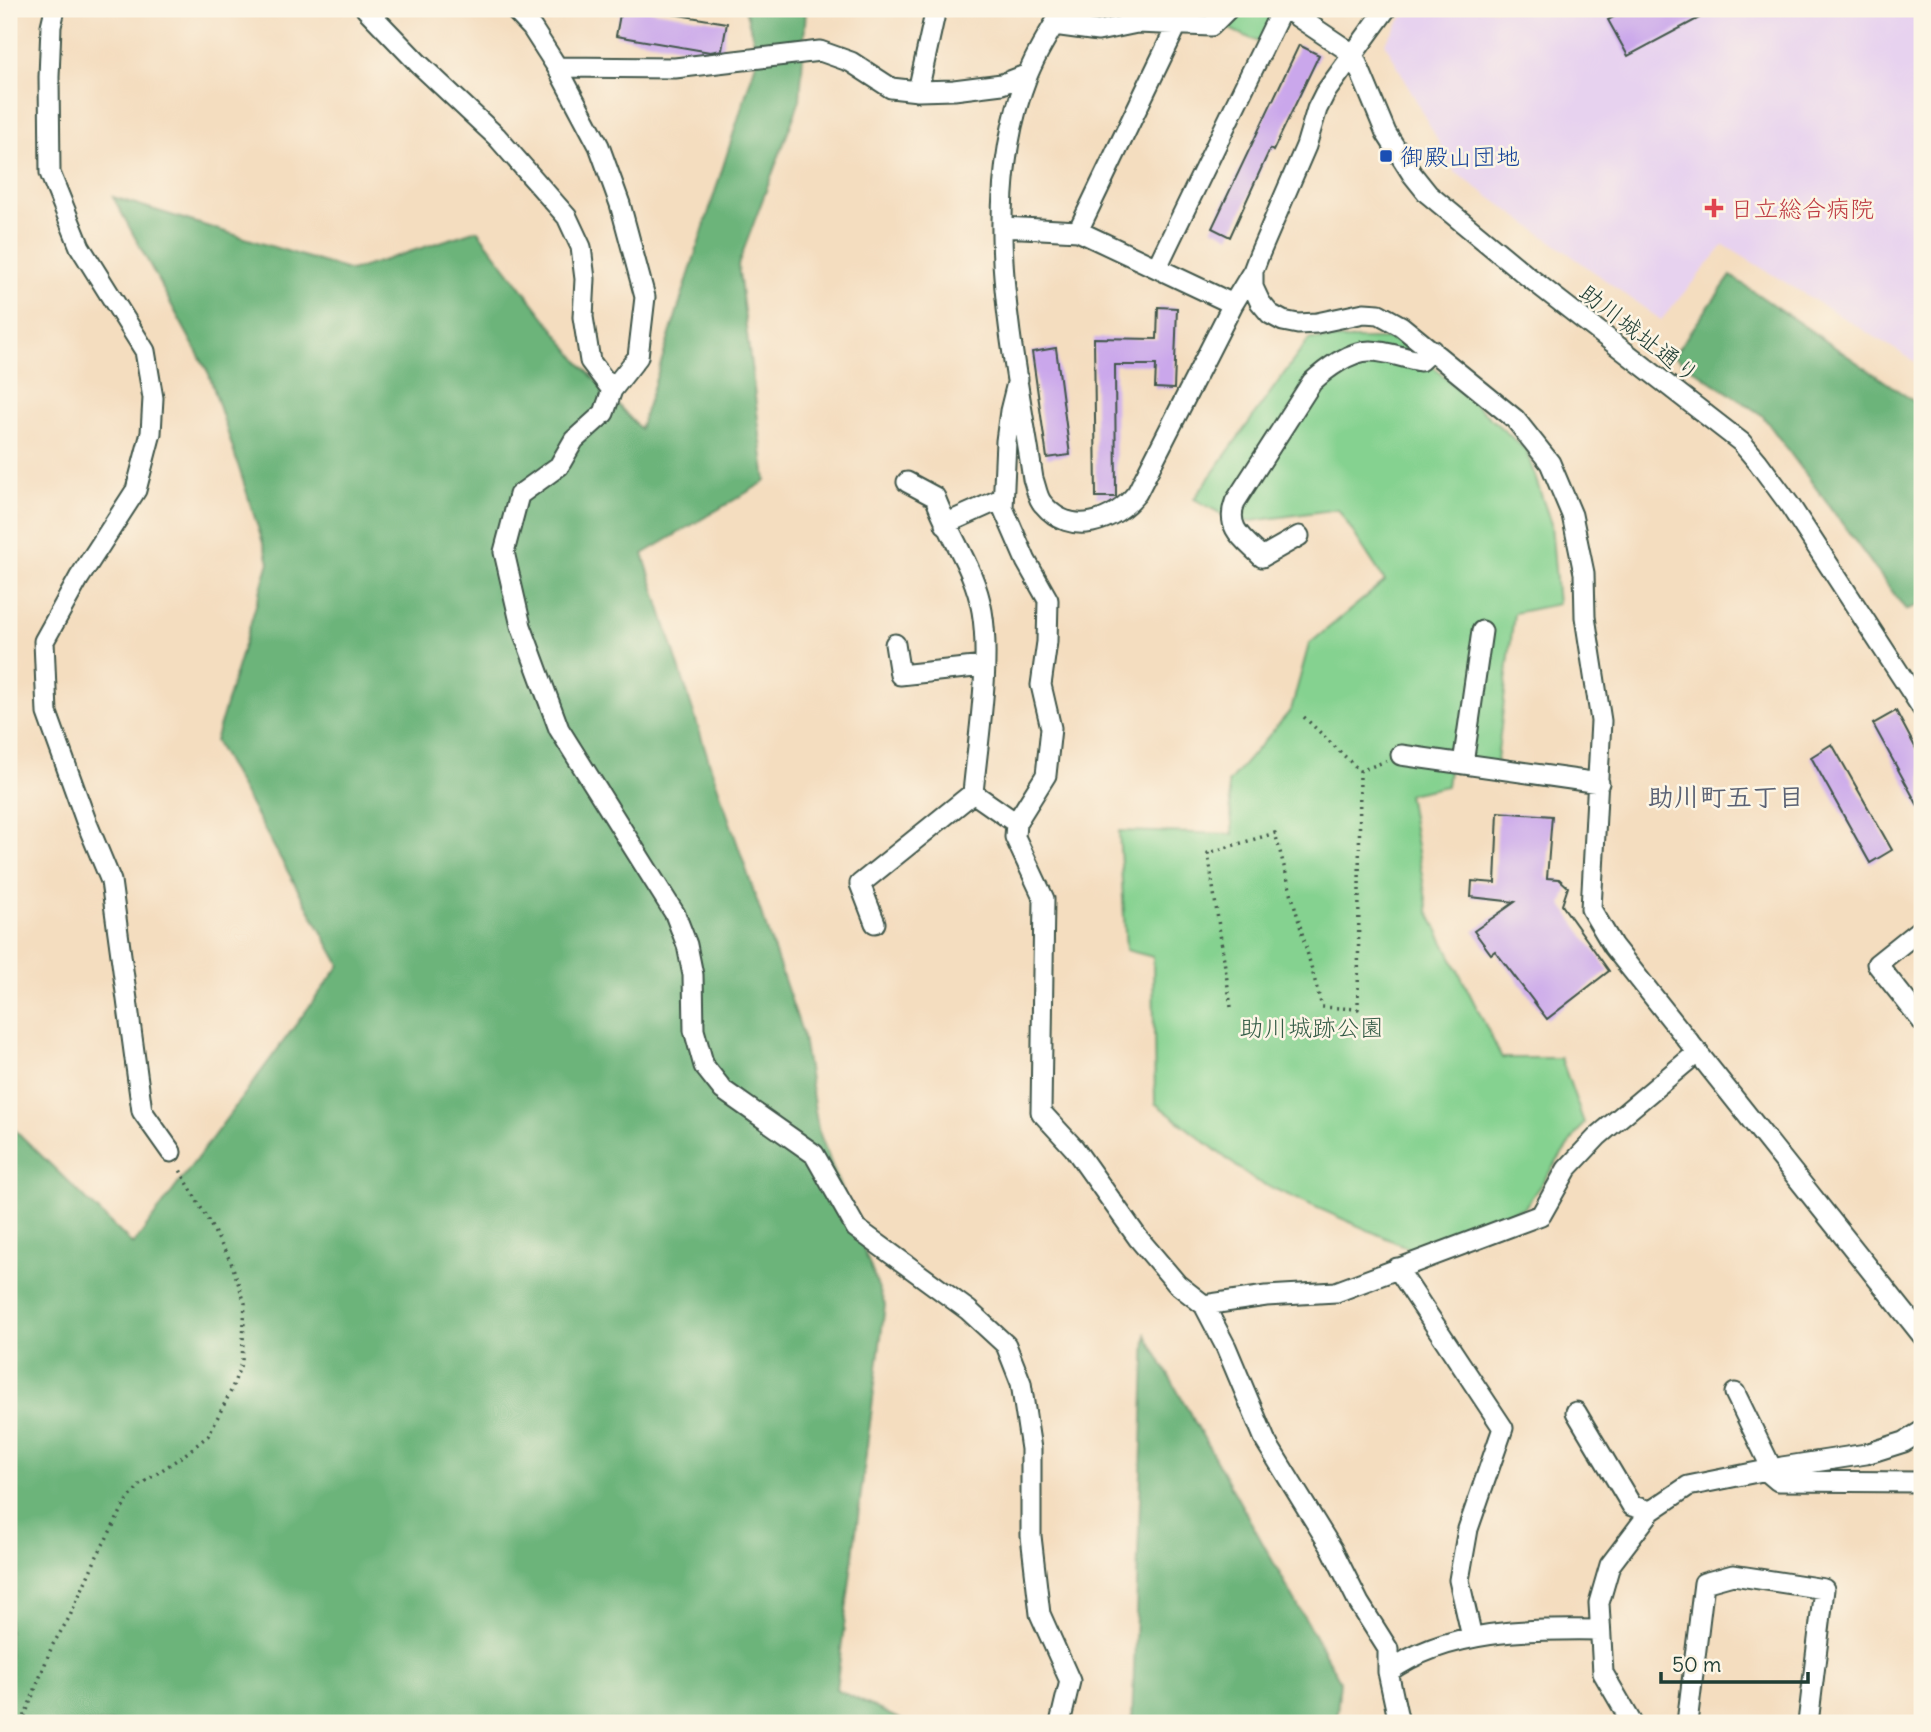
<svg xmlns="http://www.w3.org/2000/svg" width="1931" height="1732" font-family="Delius,'Klee One',sans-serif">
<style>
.built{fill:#e7d2ef}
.green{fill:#85d290;stroke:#528862;stroke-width:2}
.forest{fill:#6cb47a;stroke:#467857;stroke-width:2}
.building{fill:#caa7eb}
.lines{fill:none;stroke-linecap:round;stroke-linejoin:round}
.minor-casing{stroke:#3f5549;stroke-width:23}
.path{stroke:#3f5549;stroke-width:3.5;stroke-dasharray:2 5;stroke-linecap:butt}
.minor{stroke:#fff;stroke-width:19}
.transit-dot{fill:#1a4fb4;stroke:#fcf5e5;stroke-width:2.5}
.health-dot{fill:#e0444e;stroke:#fcf5e5;stroke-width:2.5}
.labels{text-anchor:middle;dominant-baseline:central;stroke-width:5;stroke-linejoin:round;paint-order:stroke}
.transit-label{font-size:24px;fill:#164399;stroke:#fcf5e5;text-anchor:start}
.health-label{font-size:24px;fill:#be3a42;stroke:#fcf5e5;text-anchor:start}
.street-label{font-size:24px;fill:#1f3d34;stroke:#fcf5e5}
.park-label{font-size:24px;fill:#335b46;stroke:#fcf5e5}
.neighbourhood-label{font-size:26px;font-weight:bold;fill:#5b6274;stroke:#fcf5e5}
</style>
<rect width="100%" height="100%" fill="#fcf5e5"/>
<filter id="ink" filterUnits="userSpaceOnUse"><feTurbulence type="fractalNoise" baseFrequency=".0143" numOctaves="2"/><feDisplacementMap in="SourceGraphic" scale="14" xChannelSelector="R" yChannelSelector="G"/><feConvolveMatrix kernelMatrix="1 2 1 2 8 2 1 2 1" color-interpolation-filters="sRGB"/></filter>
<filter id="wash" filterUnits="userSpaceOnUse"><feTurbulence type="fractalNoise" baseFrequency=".00686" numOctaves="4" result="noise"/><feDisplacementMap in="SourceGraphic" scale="28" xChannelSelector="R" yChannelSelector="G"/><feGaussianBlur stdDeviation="1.57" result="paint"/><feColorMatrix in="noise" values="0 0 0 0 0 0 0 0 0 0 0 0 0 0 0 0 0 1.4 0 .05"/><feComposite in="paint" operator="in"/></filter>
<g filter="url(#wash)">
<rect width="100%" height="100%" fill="#f4ddbf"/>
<!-- built -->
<path class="built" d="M1408,9H1922V356L1919,364L1724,245L1661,320L1455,172L1385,43Z"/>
<!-- green -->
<path class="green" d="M1232,9H1280L1263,44L1218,24Z
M1309,339H1402L1526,450L1551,524L1558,604L1514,613L1495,778L1449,770L1447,786L1408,794L1428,911L1502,1058H1561L1584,1123L1525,1207L1413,1250L1254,1180L1155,1103L1153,957L1126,950L1119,831L1233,834L1228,783L1291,710L1309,644L1385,581L1338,509L1238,523L1194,499Z"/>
<!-- forest -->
<path class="forest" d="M745,9H806L800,100L738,265L766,481L643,554L710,764L802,1032L818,1129L885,1305L836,1689L907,1723H9V1124L133,1245L340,965L215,741L269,562L209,374L113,197L351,271L477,230L579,362L640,429L758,56Z
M1731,276L1922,407V603L1906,610L1762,415L1673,356Z
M1146,1335L1340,1681L1336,1723H1132Z"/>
<g id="blocks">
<!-- building -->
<path class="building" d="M621,9H642L727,23L722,50L710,52L616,36Z
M1628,9H1716L1628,56L1608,20Z
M1299,45L1319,55L1273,151L1270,149L1230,237L1212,228Z
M1158,307L1177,308L1174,389L1155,388L1156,365H1115L1116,497H1096L1094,338L1157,339Z
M1056,348L1070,455L1047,458L1032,352Z
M1896,711L1922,760V813L1873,724Z
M1832,744L1892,850L1870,863L1811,757Z
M1498,812L1552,816L1547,878L1559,879L1568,887L1562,905L1609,971L1547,1019L1495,951L1491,954L1474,931L1515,902L1471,897L1472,881L1495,883Z"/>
</g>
</g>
<g filter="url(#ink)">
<use href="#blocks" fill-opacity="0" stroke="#3f5549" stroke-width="2"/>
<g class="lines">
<defs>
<path id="minor" d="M55,9L51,26L49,77L50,173L80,247L145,351L153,398L151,433L136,490L79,578L44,641L47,713L86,821L111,881L142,1111L171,1152
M366,9L418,63L497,137L567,217L581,247L585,279L583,317L590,361L612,390
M514,9L532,28L557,67L599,146L620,204L645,297L638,357L612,390L604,413L574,440L559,466L519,495L504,552L521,626L559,729L675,914L687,945L693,975L694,1030L704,1066L723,1090L814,1154L856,1228L968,1310L1006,1345L1021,1383L1031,1449V1536L1040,1614L1070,1681L1060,1723
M1064,9C1051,29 1037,52 1028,74C977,204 1013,346 1033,479C1036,486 1037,498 1043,504C1071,538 1114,522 1137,493L1233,304L1253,271
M1286,9L1353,54
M1386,9L1325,93L1317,109L1306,146L1259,255L1253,271V287L1260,302L1270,314L1283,321L1298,324L1317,323L1364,313L1379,314L1401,326L1515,419L1550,463L1572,515L1584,573L1585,617L1601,721L1591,909L1613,946L1922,1335
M1054,25L1098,31L1137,23L1211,26L1228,9
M1353,54L1386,133L1412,174L1428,194L1526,275L1741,442L1758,462L1789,504L1922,708
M557,67L675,68L820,51L851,62L891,88L918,91L954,90L1002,84L1028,74
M918,91L936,9
M1002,227L1078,231L1233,304
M1078,231L1178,23
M1157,267L1282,9
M1018,379L1010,411L1006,441L1003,508L1026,561L1048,600L1047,642L1041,685L1051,728L1046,775L1016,823L1015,837L1044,899L1041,1112L1074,1148L1138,1238L1177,1284L1204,1305L1226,1347L1266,1442L1332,1549L1359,1603L1388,1649V1672L1399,1723
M907,482L935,497C949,536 975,569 982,611C991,663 978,739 973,793
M945,524L1003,498
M1299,536L1262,557C1244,539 1225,529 1235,502L1312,382C1326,369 1350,351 1370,351C1386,351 1404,358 1420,361L1432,350
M895,644L900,675L984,666
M1401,755L1599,783
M1463,764L1482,631
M875,923L860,884L973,793L1016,823
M1922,928L1877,964L1922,1021
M1397,1268L1503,1428L1468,1529L1459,1580L1472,1637
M1204,1305L1266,1296L1336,1292L1541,1215L1567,1169L1598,1136L1698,1052
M1735,1393L1772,1469
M1576,1412L1632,1506L1651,1511
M1765,1470L1778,1481L1922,1482
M1388,1672C1447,1629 1530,1629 1600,1630
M1632,1723L1603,1673L1599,1603L1610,1565L1651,1511L1688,1486L1782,1467L1866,1454L1904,1442L1922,1431
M1687,1723L1704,1583L1733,1575L1824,1589L1808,1723"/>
</defs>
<!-- minor casing -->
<use href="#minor" class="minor-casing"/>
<!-- path -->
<path class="path" d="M1304,717L1360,771
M1231,1007L1208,853L1275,833L1322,1007L1358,1009L1360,771L1386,761
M22,1723L52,1646L69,1618L97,1556L126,1502L140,1485L184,1455L208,1436L231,1391L242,1361L245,1303L231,1262L179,1168"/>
<!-- minor -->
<use href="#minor" class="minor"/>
</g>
</g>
<!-- markers -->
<rect class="transit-dot" x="1379" y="149" width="14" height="14" rx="3.5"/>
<path class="health-dot" d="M1710.5 197.5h7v7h7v7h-7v7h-7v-7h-7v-7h7z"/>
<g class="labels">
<!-- transit labels -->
<g class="transit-label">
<text x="1400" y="156">御殿山団地</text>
</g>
<!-- health labels -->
<g class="health-label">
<text x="1730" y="208">日立総合病院</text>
</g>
<!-- street labels -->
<g class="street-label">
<text transform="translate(1640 333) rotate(38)">助川城址通り</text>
</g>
<!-- park labels -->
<g class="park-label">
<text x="1312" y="1027">助川城跡公園</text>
</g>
<!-- neighbourhood labels -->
<g class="neighbourhood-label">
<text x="1726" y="796">助川町五丁目</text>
</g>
</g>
<!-- margin -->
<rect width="1931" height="1732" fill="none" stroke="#fcf5e5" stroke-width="35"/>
<!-- scale -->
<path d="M1661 1672v10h147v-10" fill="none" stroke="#1f3d34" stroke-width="3.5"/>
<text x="1672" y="1672" font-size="21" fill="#1f3d34" stroke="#fcf5e5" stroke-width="5" paint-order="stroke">50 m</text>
</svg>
